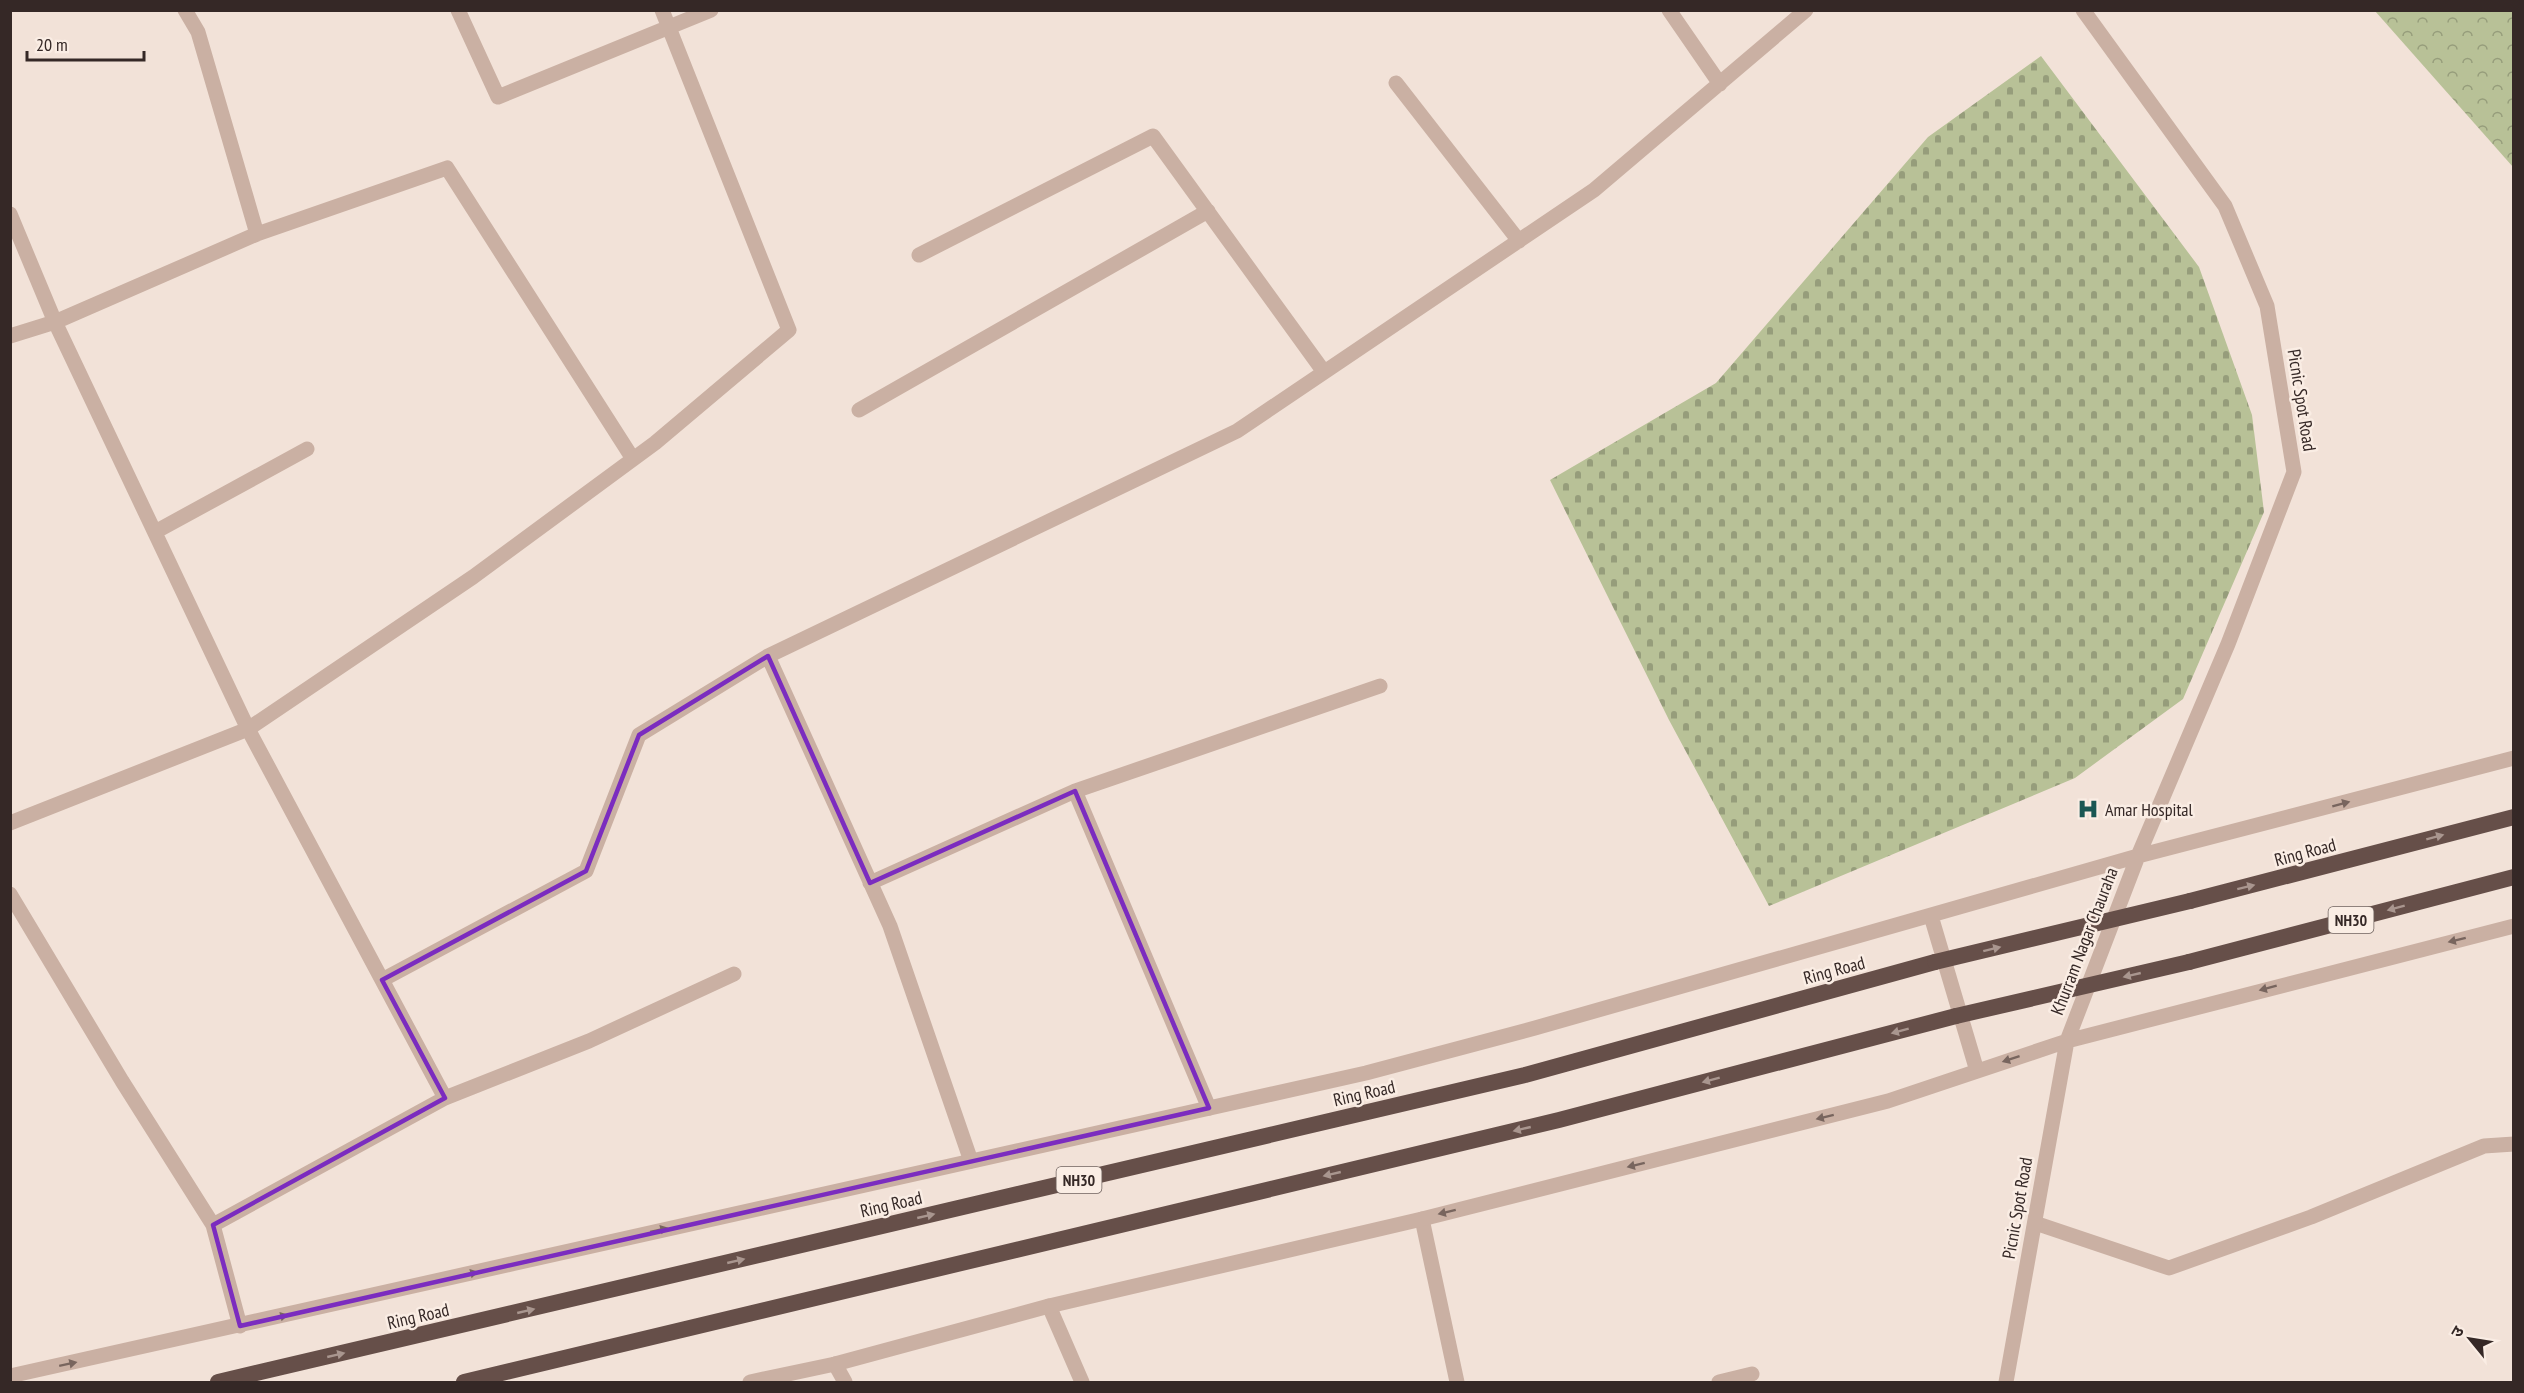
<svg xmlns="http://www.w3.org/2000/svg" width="2524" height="1393" font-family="'PT Sans Narrow','Noto Sans Devanagari',sans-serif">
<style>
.forest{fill:url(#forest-crowns)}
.cemetery{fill:url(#cemetery-stones)}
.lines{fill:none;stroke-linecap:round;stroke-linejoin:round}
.service{stroke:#cab0a3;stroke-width:15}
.minor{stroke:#cab0a3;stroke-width:15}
.tertiary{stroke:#cab0a3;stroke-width:15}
.trunk{stroke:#664f49;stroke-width:16}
.trunk-bridge{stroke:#664f49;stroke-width:16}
.oneway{fill:#78655e}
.oneway2{fill:#a9968f}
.marked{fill:none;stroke:#7b2cbf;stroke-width:4.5;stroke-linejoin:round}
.labels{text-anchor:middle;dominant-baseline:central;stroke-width:5;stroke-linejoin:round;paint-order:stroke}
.shield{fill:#faede4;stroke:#70635f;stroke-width:1.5}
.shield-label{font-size:16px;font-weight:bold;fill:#352826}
.street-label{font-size:18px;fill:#352826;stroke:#faede4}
.poi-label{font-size:18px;fill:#352826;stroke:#faede4;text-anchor:start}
</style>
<defs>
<pattern id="forest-crowns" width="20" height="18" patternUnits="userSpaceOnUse" patternTransform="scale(1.5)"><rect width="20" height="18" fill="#b8c197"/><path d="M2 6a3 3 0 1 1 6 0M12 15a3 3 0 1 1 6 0" fill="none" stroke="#969d7b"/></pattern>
<pattern id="cemetery-stones" width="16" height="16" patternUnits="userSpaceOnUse" patternTransform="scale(1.5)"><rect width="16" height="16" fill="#b8c197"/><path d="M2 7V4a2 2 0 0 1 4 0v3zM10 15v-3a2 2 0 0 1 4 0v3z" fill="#969d7b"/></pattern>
</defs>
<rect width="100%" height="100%" fill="#f2e2d8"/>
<!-- forest -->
<path class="forest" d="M2375,11H2513V167Z"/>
<!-- cemetery -->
<path class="cemetery" d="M2041,56L2199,267L2252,415L2264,512L2183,699L2075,778L1769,906L1669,720L1550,480L1716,383L1928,137Z"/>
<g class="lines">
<!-- service -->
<path class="service" d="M1422,1219L1457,1382
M1049,1306L1082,1382
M835,1364L845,1382
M1719,1382L1752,1374"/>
<!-- minor -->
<path class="minor" d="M185,10L198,32L257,234
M458,10L498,97L711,10
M1669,10L1720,84
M1396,83L1519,241
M10,214L55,322L10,336
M919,255L1153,136L1324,372
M859,410L1208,211
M155,532L307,449
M1075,791L1209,1108
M10,823L248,729L55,322L257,234L447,168L633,459
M870,883L1075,791L1380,686
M10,894L122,1081L213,1225
M382,980L586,871L639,735L768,656
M445,1098L589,1041L734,974
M971,1161L890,926L768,656L1237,431L1594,190L1806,10
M2035,1223L2169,1268L2311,1217L2484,1146L2514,1144
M240,1326L213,1225L445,1098L248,729L473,577L655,443L789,330L662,10"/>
<!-- tertiary -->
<path class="tertiary" d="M1931,916L1977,1071
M10,1376L1366,1073L1535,1028L2138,856L2514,758
M750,1382L835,1364L1049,1306L1422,1219L1888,1101L2067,1041L2514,926
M2006,1382L2067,1041L2138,856L2228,644L2294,472L2267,306L2225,206L2083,10"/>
<!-- trunk -->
<path class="trunk" d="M2190,901L2514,817
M2189,962L2514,877
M218,1382L1525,1075L1935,962
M464,1382L1559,1120L1956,1016"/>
<!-- trunk-bridge -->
<path class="trunk-bridge" d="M1935,962L2190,901
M1956,1016L2189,962"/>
</g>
<!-- one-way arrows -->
<defs><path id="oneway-solid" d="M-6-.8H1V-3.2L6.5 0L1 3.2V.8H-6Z" transform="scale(1.5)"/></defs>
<g class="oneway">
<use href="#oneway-solid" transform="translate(2341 804) rotate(-15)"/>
<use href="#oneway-solid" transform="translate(2457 940) rotate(166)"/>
<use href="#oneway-solid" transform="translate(2268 988) rotate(165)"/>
<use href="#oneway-solid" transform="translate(2011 1059) rotate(162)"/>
<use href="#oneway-solid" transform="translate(1825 1117) rotate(166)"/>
<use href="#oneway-solid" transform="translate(1636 1165) rotate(166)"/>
<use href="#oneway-solid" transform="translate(1447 1212) rotate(166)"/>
<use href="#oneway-solid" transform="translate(659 1230) rotate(-13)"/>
<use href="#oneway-solid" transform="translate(469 1274) rotate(-13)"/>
<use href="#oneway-solid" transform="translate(279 1317) rotate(-13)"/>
<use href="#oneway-solid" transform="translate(68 1364) rotate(-12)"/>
</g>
<g class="oneway2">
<use href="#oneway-solid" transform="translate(2435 837) rotate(-15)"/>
<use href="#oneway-solid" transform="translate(2246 887) rotate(-14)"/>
<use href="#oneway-solid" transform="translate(2396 908) rotate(165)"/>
<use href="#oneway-solid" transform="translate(1992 949) rotate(-14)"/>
<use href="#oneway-solid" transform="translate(2132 975) rotate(167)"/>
<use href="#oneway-solid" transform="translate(1900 1031) rotate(165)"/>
<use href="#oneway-solid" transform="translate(1711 1080) rotate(165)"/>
<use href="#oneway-solid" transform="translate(1522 1129) rotate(167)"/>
<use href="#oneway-solid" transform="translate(1332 1174) rotate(167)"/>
<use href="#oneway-solid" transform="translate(926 1216) rotate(-13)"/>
<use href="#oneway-solid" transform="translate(736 1261) rotate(-13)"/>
<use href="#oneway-solid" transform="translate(526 1311) rotate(-13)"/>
<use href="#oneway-solid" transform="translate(336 1355) rotate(-13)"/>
</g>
<!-- marked area -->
<path class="marked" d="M768,656L870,883L1075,791L1209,1108L240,1326L213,1225L445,1098L382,980L586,871L639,735Z"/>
<!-- icons -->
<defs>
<symbol id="hospital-bare" viewBox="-9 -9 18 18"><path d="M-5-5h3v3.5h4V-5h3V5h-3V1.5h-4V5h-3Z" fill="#1a5753" stroke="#faede4" stroke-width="2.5" paint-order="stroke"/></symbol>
</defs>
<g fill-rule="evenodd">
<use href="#hospital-bare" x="2073" y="794" width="30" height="30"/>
</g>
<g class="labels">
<!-- shield labels -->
<g class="shield">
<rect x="2328.5" y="907" width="45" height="26" rx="4.5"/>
<rect x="1056.5" y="1167" width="45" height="26" rx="4.5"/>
</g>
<g class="shield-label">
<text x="2351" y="920">NH30</text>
<text x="1079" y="1180">NH30</text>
</g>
<!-- street labels -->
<g class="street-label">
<text transform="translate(2302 400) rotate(81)">Picnic Spot Road</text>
<text transform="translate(2305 852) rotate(-15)">Ring Road</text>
<text transform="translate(2084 941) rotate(-69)">Khurram Nagar Chauraha</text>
<text transform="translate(1834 970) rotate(-15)">Ring Road</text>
<text transform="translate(1364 1093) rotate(-13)">Ring Road</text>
<text transform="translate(891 1204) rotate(-13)">Ring Road</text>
<text transform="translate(2017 1208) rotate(-80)">Picnic Spot Road</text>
<text transform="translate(418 1316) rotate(-13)">Ring Road</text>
</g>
<!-- poi labels -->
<g class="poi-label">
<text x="2105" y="809">Amar Hospital</text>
</g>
</g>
<!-- border -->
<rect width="2524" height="1393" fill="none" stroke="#352826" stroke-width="24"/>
<!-- north arrow -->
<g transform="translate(2470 1339) rotate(300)" stroke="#faede4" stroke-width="4.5" paint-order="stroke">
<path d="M0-4.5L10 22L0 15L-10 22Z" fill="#352826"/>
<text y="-9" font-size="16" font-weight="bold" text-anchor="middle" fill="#352826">उ</text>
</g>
<!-- scale -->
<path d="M27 51v9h117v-9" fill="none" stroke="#352826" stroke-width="3"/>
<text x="36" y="51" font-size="18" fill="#352826" stroke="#faede4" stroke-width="4.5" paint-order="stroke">20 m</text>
</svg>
